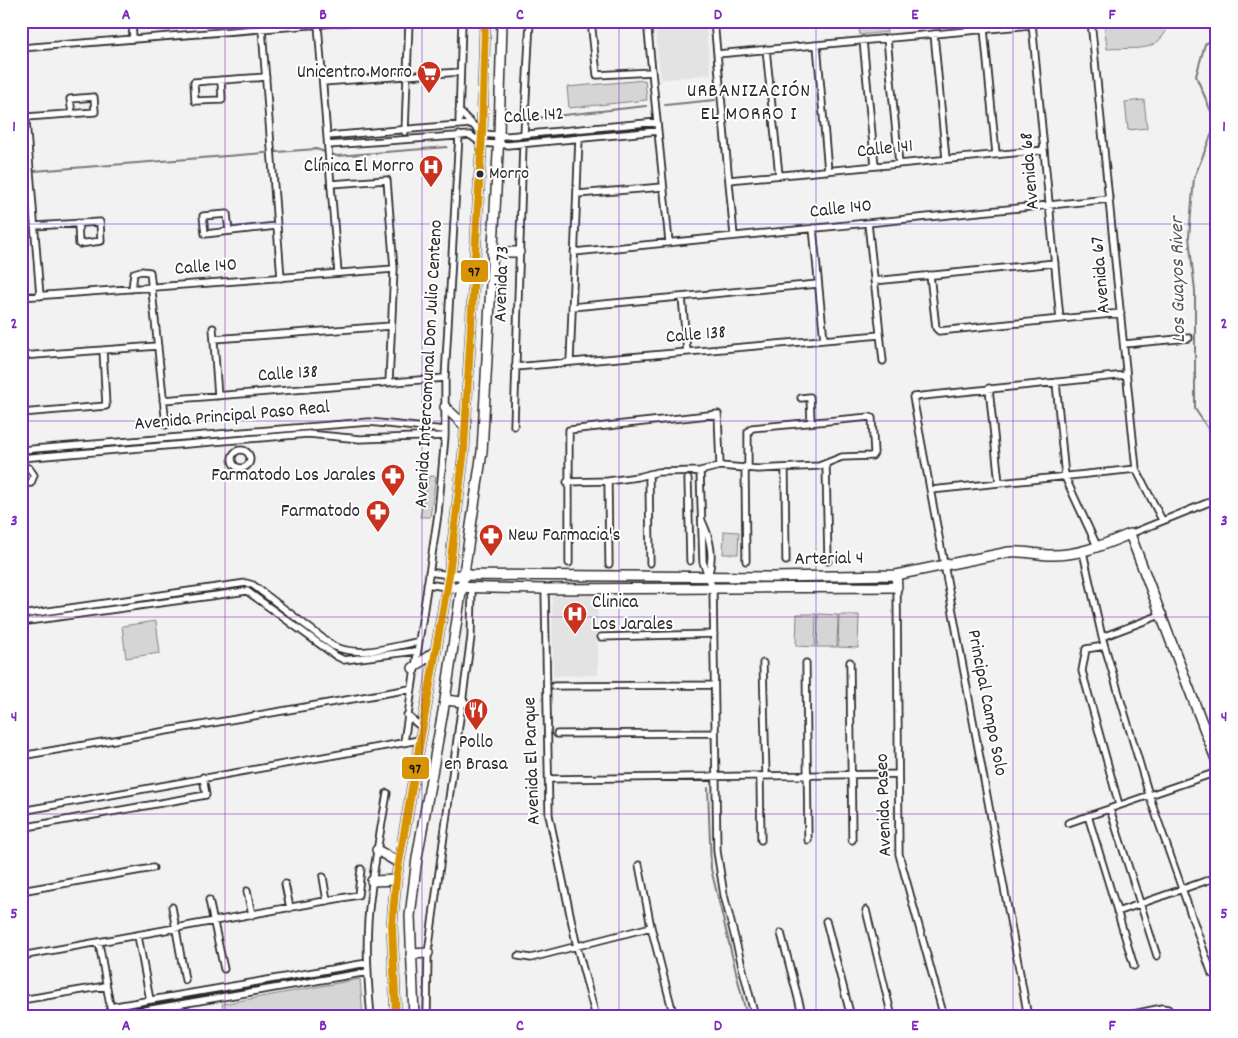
<svg xmlns="http://www.w3.org/2000/svg" width="1238" height="1038" font-family="Dekko,sans-serif">
<style>
.built{fill:#e3e3e3}
.green{fill:#d5d5d5;stroke:#808080}
.lines{fill:none;stroke-linecap:round;stroke-linejoin:round}
.stream{stroke:#787878;stroke-width:2}
.street-casing{stroke:#2b2b2b;stroke-width:9}
.secondary-casing{stroke:#2b2b2b;stroke-width:12}
.primary-casing{stroke:#2b2b2b;stroke-width:12}
.street{stroke:#fff;stroke-width:5.5}
.secondary{stroke:#fff;stroke-width:9}
.primary{stroke:#fff;stroke-width:9}
.bus-1-casing{stroke:#fff;stroke-width:11}
.bus-1{stroke:#d89406;stroke-width:8}
.grid{fill:none;stroke:#7b2cbf;stroke-width:1;stroke-opacity:0.55}
.bus-dot{fill:#2b2b2b;stroke:#fff;stroke-width:2}
.labels{text-anchor:middle;dominant-baseline:central;stroke-width:4;stroke-linejoin:round;paint-order:stroke}
.bus-label{font-size:18px;fill:#2b2b2b;stroke:#fff;text-anchor:start}
.poi-label{font-size:19px;fill:#2b2b2b;stroke:#fff;text-anchor:end}
.street-label{font-size:19px;fill:#2b2b2b;stroke:#fff}
.neighbourhood-label{font-size:20px;letter-spacing:1px;fill:#2b2b2b;stroke:#fff}
.water-label{font-size:20px;font-style:italic;fill:#585858;stroke:#fff}
.line-badge{stroke:#fff;stroke-width:2}
.pale-badge-label{font-size:14px;text-anchor:middle;font-weight:bold;fill:#111}
.neatline{fill:none;stroke:#7b2cbf;stroke-width:2}
.grid-label{font-size:16px;text-anchor:middle;font-weight:bold;fill:#7b2cbf}
</style>
<rect width="100%" height="100%" fill="#f2f2f2"/>
<filter id="ink" filterUnits="userSpaceOnUse"><feTurbulence type="fractalNoise" baseFrequency=".02" numOctaves="2"/><feDisplacementMap in="SourceGraphic" scale="10" xChannelSelector="R" yChannelSelector="G"/><feConvolveMatrix kernelMatrix="1 2 1 2 8 2 1 2 1" color-interpolation-filters="sRGB"/></filter>
<g filter="url(#ink)">
<!-- built -->
<path class="built" d="M654,21H705L711,74L661,80Z
M597,595L598,675L553,676L552,596Z"/>
<!-- green -->
<path class="green" d="M858,21H886L887,32L860,35Z
M1104,21H1171C1158,55 1139,47 1107,49Z
M645,80L647,100L569,108L567,87Z
M1144,100L1147,128L1128,130L1125,102Z
M429,476H436L430,517H420Z
M724,531L739,532L738,554H723Z
M797,614H816L815,647L796,646Z
M818,614L838,615L837,647H817Z
M839,615H859L858,648L838,647Z
M156,621L160,653L126,658L122,626Z
M360,979L363,1017H224L222,1004Z"/>
<g class="lines">
<!-- stream -->
<path class="stream" d="M1217,38L1205,44L1196,76L1216,123L1194,178L1189,237L1195,291V409L1217,442
M665,105L715,100
M528,119L646,106
M21,172L316,149L337,156L447,147
M708,788L711,869L747,1017"/>
<defs>
<path id="street" d="M132,21L133,39
M591,21L597,75L652,72
M647,21L669,242
M714,21L734,236
M1091,21L1136,469L1162,520
M1032,23L1060,319
M318,25L338,273
M262,29L281,278
M984,29L996,154
M934,34L946,159
M887,38L899,164
M863,40L875,166
M817,45L828,171
M21,48L361,21
M766,49L779,175
M717,54L1032,25
M21,58L40,296
M221,80L222,100L195,101L194,82C218,80 242,79 266,77
M323,82L460,72
M459,111L482,134L508,136L657,122
M26,117L95,112L94,97L70,99L72,114
M459,124L462,21
M405,132L409,21
M524,134L530,21
M327,136L470,124
M328,145L470,135L481,143L508,145L658,131
M729,180L1044,150
M331,184L387,180L394,269L389,383
M577,194L663,187
M868,223L883,361
M34,226L100,222L101,241L79,244L78,223
M813,228L824,340
M229,231L227,214L203,216L205,234L276,226
M574,252L1110,199
M930,275L936,328L939,331L1121,313
M874,281L1055,263
M132,289L134,273L141,271L150,272L166,425
M21,297L394,269
M682,297L687,352
M572,307L818,284
M213,328L218,396
M214,339L391,326
M1124,344L1189,338
M21,356L158,346
M570,362L579,138
M515,367L880,335
M1056,382L1065,477L1098,548
M989,388L999,483
M801,398L810,397L811,422
M163,400L445,378
M21,413L106,406L103,350
M514,426L523,144
M232 459a9 9 0 1 1 18 0a9 9 0 1 1-18 0Z
M21,450L369,422L445,430
M21,458L308,434L360,439L445,436
M826,464L828,561
M745,467L746,561
M21,468H29L34,475L31,483L21,484
M785,468L786,561
M700,471L703,562L713,589L717,851L724,895L755,1017
M649,474L650,563
M688,479L690,561
M608,481L609,564
M567,482L608,481L638,477L658,472L700,471L720,466L758,469L819,466L842,457L872,456L874,453L872,418L870,417L752,428L748,432V467
M931,490L1136,469
M702,521C711,540 714,557 708,577
M1130,534L1217,499
M1083,552L1102,637L1149,795L1212,974
M569,563V430L718,414L720,466
M429,572L449,575
M427,584L446,587
M897,587L899,854L944,1017
M545,589L549,815L577,947L596,1017
M21,615L246,583L253,585L333,646C359,658 390,647 417,642
M21,622L247,591L336,656L344,660L416,651
M601,637L714,634
M1102,637L1163,614
M1104,646L1086,649L1082,671L1119,805
M850,662L852,840
M763,663L766,776
M806,663L808,840
M554,686L714,685
M407,715L421,727
M557,734L714,733
M404,742L438,514L445,436V378L459,135
M21,756L410,689
M760,777L761,840
M549,779L898,774
M1110,809L1157,956
M21,811L419,740
M1088,816L1134,966
M1068,823L1217,772
M21,828L206,795L203,777
M639,865L651,927L674,1017
M323,877L327,901
M285,884L290,908
M21,891L153,868
M247,891L252,915
M209,900L224,969
M172,907L185,980
M866,910L892,1017
M1117,912L1217,877
M826,921L851,1017
M781,933L803,1017
M138,936L150,1000
M99,943L112,1017
M21,956L358,895L361,869
M518,956L531,958L651,927
M21,1000L106,986
M110,1007L367,963
M111,1016L368,972
M371,1017C368,985 366,953 368,921C371,878 380,835 387,793
M427,1017L428,953L471,637L472,588
M1028,1017L913,397L1126,375
M1119,1017L1162,1008L1168,1009L1173,1017"/>
<path id="secondary" d="M449,575L773,577L896,575L1009,552C1024,551 1035,554 1048,555C1079,556 1103,545 1130,534L1217,762
M446,587L545,589L897,587L896,575"/>
<path id="primary" d="M492,252H519
M445,407L466,427
M413,668L434,652
M445,700L463,702
M377,850L399,863
M372,881L396,880
M411,954L428,953
M396,1017L392,925L396,880L449,575L464,450L482,134L485,21
M414,1017L410,916L417,858L445,700L482,452L499,135L502,21"/>
</defs>
<!-- street casing -->
<use href="#street" class="street-casing"/>
<!-- secondary casing -->
<use href="#secondary" class="secondary-casing"/>
<!-- primary casing -->
<use href="#primary" class="primary-casing"/>
<!-- street -->
<use href="#street" class="street"/>
<!-- secondary -->
<use href="#secondary" class="secondary"/>
<!-- primary -->
<use href="#primary" class="primary"/>
<defs>
<path id="bus-1" d="M396,1017L392,925L396,880L449,575L464,450L482,134L485,21"/>
</defs>
<!-- bus-1 casing -->
<use href="#bus-1" class="bus-1-casing"/>
<!-- bus-1 -->
<use href="#bus-1" class="bus-1"/>
</g>
</g>
<!-- grid -->
<path class="grid" d="M225,21V1017M422,21V1017M619,21V1017M816,21V1017M1013,21V1017M21,224H1217M21,421H1217M21,617H1217M21,814H1217"/>
<!-- icons -->
<defs>
<symbol id="supermarket-pin" viewBox="-11 -11 22 30"><path d="M0 17L-7.5 6A9.5 9.5 0 1 1 7.5 6Z" fill="#c8321e" stroke="#fff"/><path d="M-6-5.5h2.5l.6 2H6L4.5 2H-2.5L-4.4-4H-6ZM-1.5 3.2a1.3 1.3 0 1 0 .1 0ZM3 3.2a1.3 1.3 0 1 0 .1 0Z" fill="#fff"/></symbol>
<symbol id="hospital-pin" viewBox="-11 -11 22 30"><path d="M0 17L-7.5 6A9.5 9.5 0 1 1 7.5 6Z" fill="#c8321e" stroke="#fff"/><path d="M-5-5h3v3.5h4V-5h3V5h-3V1.5h-4V5h-3Z" fill="#fff"/></symbol>
<symbol id="pharmacy-pin" viewBox="-11 -11 22 30"><path d="M0 17L-7.5 6A9.5 9.5 0 1 1 7.5 6Z" fill="#c8321e" stroke="#fff"/><path d="M-2-6h4v4h4v4h-4v4h-4v-4h-4v-4h4Z" fill="#fff"/></symbol>
<symbol id="restaurant-pin" viewBox="-11 -11 22 30"><path d="M0 17L-7.5 6A9.5 9.5 0 1 1 7.5 6Z" fill="#c8321e" stroke="#fff"/><path d="M-5-6h1v4h1v-4h1v4h1v-4h1v5L-1.5 .5V6h-2V.5L-5-1ZM5-6V6H3V1.5H1.5Q1.5-4 5-6Z" fill="#fff"/></symbol>
</defs>
<g fill-rule="evenodd">
<use href="#supermarket-pin" x="415" y="59" width="28" height="38"/>
<use href="#hospital-pin" x="417" y="153" width="28" height="38"/>
<use href="#pharmacy-pin" x="379" y="462" width="28" height="38"/>
<use href="#pharmacy-pin" x="364" y="498" width="28" height="38"/>
<use href="#pharmacy-pin" x="477" y="522" width="28" height="38"/>
<use href="#hospital-pin" x="561" y="600" width="28" height="38"/>
<use href="#restaurant-pin" x="462" y="696" width="28" height="38"/>
</g>
<!-- markers -->
<circle class="bus-dot" cx="480" cy="174" r="4.5"/>
<g class="labels">
<!-- bus labels -->
<g class="bus-label">
<text x="489" y="174">Morro</text>
</g>
<!-- poi labels -->
<g class="poi-label">
<text x="412" y="73">Unicentro Morro</text>
<text x="414" y="167">Clínica El Morro</text>
<text x="376" y="476">Farmatodo Los Jarales</text>
<text x="360" y="512">Farmatodo</text>
<text x="508" y="536" text-anchor="start">New Farmacia's</text>
<text x="592" y="603" text-anchor="start">Clinica<tspan x="592" dy="22">Los Jarales</tspan></text>
<text x="476" y="743" text-anchor="middle">Pollo<tspan x="476" dy="22">en Brasa</tspan></text>
</g>
<!-- street labels -->
<g class="street-label">
<text transform="translate(534 117) rotate(-4)">Calle 142</text>
<text transform="translate(885 150) rotate(-6)">Calle 141</text>
<text transform="translate(1031 171) rotate(-95)">Avenida 68</text>
<text transform="translate(841 210) rotate(-6)">Calle 140</text>
<text transform="translate(206 268) rotate(-4)">Calle 140</text>
<text transform="translate(1102 275) rotate(-95)">Avenida 67</text>
<text transform="translate(503 284) rotate(-88)">Avenida 73</text>
<text transform="translate(696 336) rotate(-5)">Calle 138</text>
<text transform="translate(430 364) rotate(-87)">Avenida Intercomunal Don Julio Centeno</text>
<text transform="translate(288 375) rotate(-4)">Calle 138</text>
<text transform="translate(232 417) rotate(-5)">Avenida Principal Paso Real</text>
<text transform="translate(829 560) rotate(-1)">Arterial 4</text>
<text transform="translate(986 703) rotate(79)">Principal Campo Solo</text>
<text transform="translate(533 761) rotate(-92)">Avenida El Parque</text>
<text transform="translate(885 805) rotate(-92)">Avenida Paseo</text>
</g>
<!-- neighbourhood labels -->
<g class="neighbourhood-label">
<text x="749" y="92">URBANIZACIÓN<tspan x="749" dy="23">EL MORRO I</tspan></text>
</g>
<!-- water labels -->
<g class="water-label">
<text transform="translate(1179 280) rotate(-91)">Los Guayos River</text>
</g>
</g>
<g class="line-badge">
<rect x="460" y="259" width="29" height="24" rx="5" fill="#d89406"/>
<rect x="401" y="756" width="29" height="24" rx="5" fill="#d89406"/>
</g>
<g class="pale-badge-label">
<text x="474" y="276">97</text>
<text x="415" y="773">97</text>
</g>
<!-- margin -->
<rect width="1238" height="1038" fill="none" stroke="#fff" stroke-width="55"/>
<rect x="28" y="28" width="1182" height="982" class="neatline"/>
<g class="grid-label">
<text x="126" y="19">A</text>
<text x="323" y="19">B</text>
<text x="520" y="19">C</text>
<text x="718" y="19">D</text>
<text x="915" y="19">E</text>
<text x="1112" y="19">F</text>
<text x="14" y="131">1</text>
<text x="1224" y="131">1</text>
<text x="14" y="328">2</text>
<text x="1224" y="328">2</text>
<text x="14" y="525">3</text>
<text x="1224" y="525">3</text>
<text x="14" y="721">4</text>
<text x="1224" y="721">4</text>
<text x="14" y="918">5</text>
<text x="1224" y="918">5</text>
<text x="126" y="1030">A</text>
<text x="323" y="1030">B</text>
<text x="520" y="1030">C</text>
<text x="718" y="1030">D</text>
<text x="915" y="1030">E</text>
<text x="1112" y="1030">F</text>
</g>
</svg>
